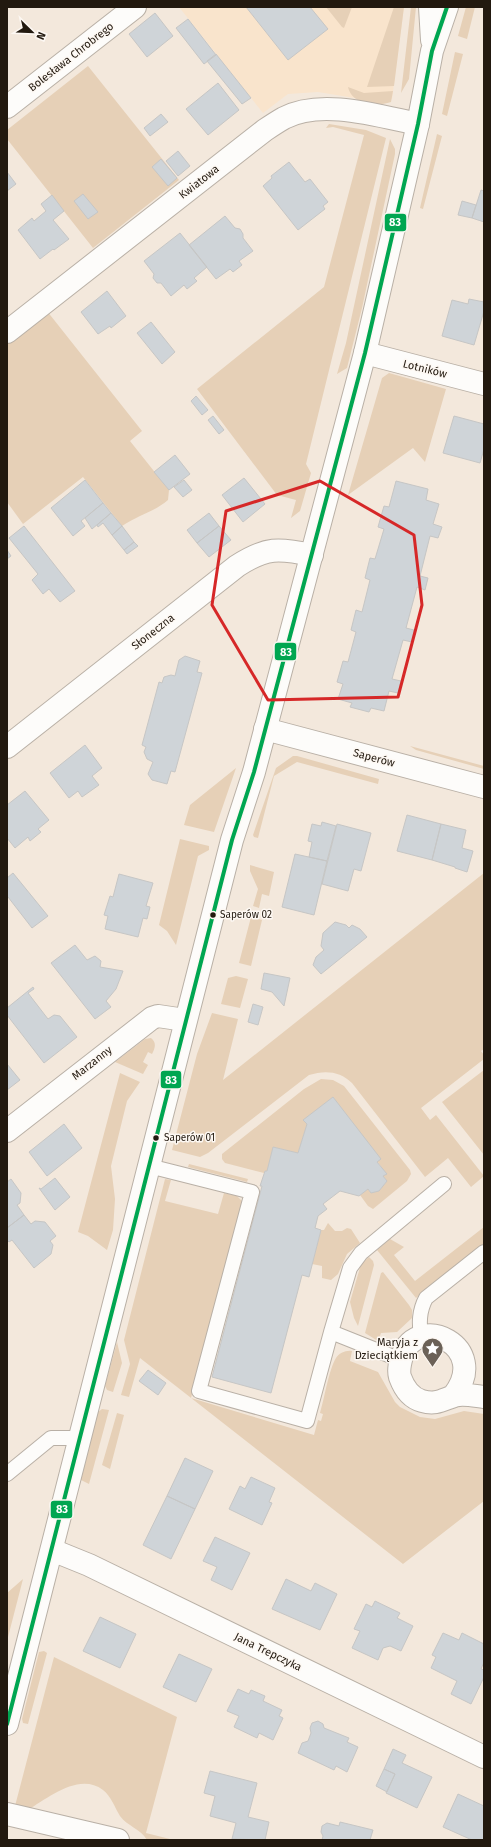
<svg xmlns="http://www.w3.org/2000/svg" width="491" height="1847" font-family="'Fira Sans',sans-serif">
<style>
.built{fill:#f9e4cc}
.green{fill:#e6d0b7}
.building{fill:#cfd4d8;stroke:#c6c6c5}
.lines{fill:none;stroke-linecap:round;stroke-linejoin:round}
.lane-casing{stroke:#b9b0a6;stroke-width:16}
.street-casing{stroke:#b9b0a6;stroke-width:24}
.secondary-casing{stroke:#b9b0a6;stroke-width:24}
.lane{stroke:#fdfcfa;stroke-width:14}
.street{stroke:#fdfcfa;stroke-width:22}
.secondary{stroke:#fdfcfa;stroke-width:22}
.bus-1-casing{stroke:#fdf8f3;stroke-width:7}
.bus-1{stroke:#00a651;stroke-width:4}
.marked{fill:none;stroke:#d62828;stroke-width:3;stroke-linejoin:round}
.bus-dot{fill:#22190f;stroke:#fdf8f3;stroke-width:1.5}
.labels{text-anchor:middle;dominant-baseline:central;stroke-width:3;stroke-linejoin:round;paint-order:stroke}
.bus-label{font-size:10px;fill:#22190f;stroke:#fdf8f3;text-anchor:start}
.street-label{font-size:11px;fill:#22190f;stroke:#fdf8f3}
.poi-label{font-size:11px;fill:#22190f;stroke:#fdf8f3;text-anchor:end}
.line-badge{stroke:#fdf8f3;stroke-width:1.5}
.badge-label{font-size:11px;text-anchor:middle;font-weight:bold;fill:#fff}
</style>
<rect width="100%" height="100%" fill="#f3e8dc"/>
<!-- built -->
<path class="built" d="M179,7H404L392,99L385,103L318,92L288,94L263,113Z"/>
<!-- green -->
<path class="green" d="M326,7H352L344,28L342,27Z
M394,7H404L394,86L367,87Z
M411,7H416L409,79L401,93Z
M466,7H475L467,39L458,36Z
M455,52L463,54L447,116L442,114Z
M88,66L179,180L93,248L7,139V130Z
M348,87L364,93L393,91L391,102C376,107 352,105 348,87Z
M329,124L366,130L386,138L306,464L311,473L300,511L291,518L296,500L277,495L197,389L324,287L364,135L333,127L326,128Z
M437,134L442,136L423,209L420,208Z
M390,139L395,149V154L362,308L347,368L337,374L346,343Z
M47,311L142,431L130,441L169,490L168,500C154,512 138,515 122,526L83,477L23,524L7,502V343Z
M389,373L446,389L425,462L413,448L348,495L382,378Z
M410,746L484,766V769L416,750Z
M293,756H297L379,779L378,784L297,762L274,776L258,838L254,837L253,835L276,768Z
M236,768L214,832L184,825L190,805Z
M180,839L209,846V850L198,856L176,945L167,931L159,925Z
M250,865L274,872L269,896L262,894L259,908L253,906L258,889L250,871Z
M484,873V1049L481,1051L484,1055V1059L421,1108L430,1120L436,1115L484,1176L471,1187L448,1158L425,1177L352,1083C340,1071 325,1070 309,1075L208,1153L200,1157L172,1150L197,1054L212,1013L238,1019L223,1080Z
M251,917L262,920L251,966L239,963Z
M236,976L248,979L240,1008L221,1004L228,978Z
M151,1038C157,1043 155,1048 152,1054L148,1052L143,1062L148,1065L143,1074L115,1062L145,1039Z
M484,1070V1155L442,1102Z
M120,1073L140,1082L127,1101L111,1166L115,1199L113,1230L107,1250L88,1236L78,1232Z
M321,1079L333,1080L344,1086L410,1170L411,1174L407,1181L373,1209L368,1206L360,1195L368,1189L371,1193L379,1191L387,1181L383,1176L386,1174L333,1097L304,1120L307,1124L298,1153L273,1147L267,1171H265L264,1173L225,1163L222,1159V1154L304,1089Z
M189,1164L248,1179L247,1182L188,1167Z
M165,1179L171,1180L165,1201L218,1214L224,1193L237,1196L242,1201L191,1398L314,1435L318,1420L321,1421L323,1414L320,1413C324,1400 329,1369 336,1358C339,1353 346,1350 352,1351L350,1361L378,1372L395,1402L400,1407L420,1417L435,1419L464,1411L484,1414V1501L403,1564L140,1358L129,1397L121,1395L130,1364L124,1340Z
M328,1223L335,1231H342L347,1228L351,1229L360,1243L347,1254L338,1274L331,1280L322,1278V1266L312,1264L321,1230H324Z
M484,1227V1243L416,1298L377,1250L390,1239L404,1247L394,1255L415,1281Z
M369,1257L373,1261L374,1265L358,1326L354,1318L350,1302L361,1264Z
M383,1272L409,1305L412,1310V1318L397,1332L381,1333L378,1341L365,1333L381,1273Z
M117,1342L122,1363L113,1392L107,1390L105,1386Z
M102,1409L109,1410L89,1484L81,1480L98,1412Z
M117,1413L124,1415L110,1469L102,1465Z
M23,1579L7,1641V1593Z
M44,1651L47,1653L28,1724L23,1723L22,1719L39,1652Z
M54,1657L177,1717L146,1833L174,1840H147C141,1829 127,1826 120,1816C115,1808 111,1796 103,1790C79,1772 48,1798 28,1810L15,1806Z"/>
<!-- building -->
<path class="building" d="M246,7H310L328,29L288,60Z
M155,13L173,36L147,57L129,34Z
M188,19L216,55L204,64L176,28Z
M216,54L251,98L242,104L207,61Z
M218,83L239,110L208,135L186,109Z
M161,114L168,122L150,136L144,128Z
M178,151L190,166L178,176L166,161Z
M161,159L177,178L168,186L152,167Z
M289,162L305,182L310,179L328,202L323,206L325,209L298,230L263,186L272,178L271,176Z
M7,172L16,184L7,191Z
M481,190L484,191V222L472,218Z
M83,194L98,212L88,219L74,201Z
M52,195L64,211L53,220L69,239L54,250L53,249L40,259L18,230L32,218L34,221L46,211L41,204Z
M462,201L476,205L472,218L458,215Z
M225,216L235,228L240,229L243,234V238L253,251L239,261L242,265L233,272L230,269L216,279L189,245Z
M180,233L207,267L194,278L197,281L187,289L184,285L171,296L161,283H157L153,278L154,274L144,261Z
M107,291L126,316L111,328L110,326L98,334L81,312Z
M469,299L484,302V311L474,345L442,336L452,300L468,304Z
M151,322L175,352L162,364L137,333Z
M196,396L208,410L202,415L191,401Z
M213,416L224,430L219,434L208,420Z
M454,416L484,424V449L480,463L443,453Z
M175,455L190,474L169,490L154,472Z
M244,478L265,504L243,522L222,495Z
M85,480L103,503L81,521L85,526L73,536L51,508Z
M184,480L192,490L183,497L174,487Z
M396,481L428,489L426,500L439,504L433,524L442,527L438,538L430,536L420,576L428,578L425,590L417,587L406,628L414,630L412,642L403,640L392,679L401,681L398,693L389,691L384,711L371,708L369,712L350,707L352,703L338,699L343,684L337,682L343,661L348,662L356,632L351,630L356,610L362,612L370,580L365,578L370,558L375,559L384,529L378,527L384,506L389,507Z
M103,503L111,513L92,529L85,518Z
M111,513L122,526L112,535L103,523L98,527L97,525Z
M209,513L219,526L197,543L187,530Z
M24,526L75,591L60,602L49,589L43,594L32,580L38,574L9,538Z
M122,526L134,542L124,550L112,535Z
M219,526L231,540L209,557L197,543Z
M134,542L138,546L127,554L124,550Z
M7,550L11,556L7,559Z
M185,656L200,661L197,672L202,673L175,772L171,771L167,784L152,780L148,774L153,762L147,759L144,752L146,747L142,745L159,682L162,683L164,677L171,675L175,676L179,660Z
M85,745L102,768L92,776L99,785L82,797L78,791L69,798L50,773Z
M25,791L49,820L38,829L41,832L30,841L28,837L15,848L7,838V805Z
M407,815L441,824L432,860L397,851Z
M322,822L336,826L327,861L309,857L312,842L308,841L312,824L321,826Z
M337,824L371,833L361,871L354,869L348,891L322,884Z
M441,824L466,830L462,848L473,851L467,872L455,868V867L432,860Z
M295,854L327,861L314,915L282,907Z
M13,873L48,916L32,928L8,897L7,898V878Z
M119,874L153,883L146,906L150,907L147,919L143,918L138,937L105,929L108,916L104,915L110,896L113,897Z
M335,922L346,925L349,928L352,925L360,929L367,937L321,974L313,965L316,957L324,950L321,946L323,933Z
M75,945L87,960L95,956L101,961L100,967L123,971L116,989L106,1001L111,1007L95,1019L51,963Z
M264,973L290,978L284,1006L272,992L261,989Z
M33,987L34,989L28,993L48,1019L54,1015L60,1016L77,1037L44,1063L7,1015V1008Z
M253,1004L263,1007L258,1025L248,1022Z
M7,1064L20,1080L7,1090Z
M333,1097L381,1159L377,1162L387,1174L383,1176L387,1181L379,1191L371,1193L368,1189L359,1196L340,1191L323,1204L327,1209L318,1216L315,1228L321,1230L309,1277L302,1275L271,1393L212,1377L262,1186H260L265,1171H267L273,1147L298,1153L307,1124L303,1120Z
M64,1124L82,1148L47,1176L29,1152Z
M55,1178L70,1197L55,1210L39,1188L41,1189Z
M11,1179L21,1193L20,1203L17,1205L24,1215L7,1228V1182Z
M24,1215L31,1224L35,1221L45,1222L56,1236L50,1241L53,1245L51,1254L34,1268L12,1240L9,1242L7,1240V1228Z
M148,1370L166,1383L158,1395L139,1381Z
M185,1458L213,1471L195,1509L167,1496Z
M251,1477L275,1488L269,1502L272,1503L262,1525L229,1509L240,1486L245,1489Z
M167,1496L195,1509L171,1559L143,1545Z
M215,1537L250,1553L232,1590L211,1580L217,1567L203,1561Z
M286,1579L311,1591L315,1583L337,1594L320,1630L272,1609Z
M375,1601L400,1613L397,1618L413,1626L401,1651L390,1646L383,1648L378,1660L352,1648L360,1631L354,1629L366,1604L372,1607Z
M100,1617L136,1634L120,1668L83,1651Z
M443,1633L459,1640L462,1633L484,1644V1662L481,1669L484,1670V1677L471,1704L451,1694L457,1681L431,1668L436,1657L432,1655Z
M179,1654L212,1669L196,1702L163,1687Z
M238,1689L249,1694L251,1690L265,1696L263,1701L282,1710L279,1716L283,1718L273,1740L259,1733L257,1738L234,1727L239,1716L227,1711Z
M318,1721L323,1724L324,1728L349,1738L347,1742L358,1747L347,1772L336,1766L334,1770L298,1753L302,1743L308,1741L311,1733L310,1728L312,1723Z
M393,1749L406,1755L402,1763L432,1777L417,1808L386,1793L395,1774L384,1769Z
M384,1769L395,1774L387,1792L376,1786Z
M210,1771L257,1783L248,1817L269,1822L265,1840L232,1839L236,1823L210,1816L215,1796L204,1793Z
M458,1794L484,1806V1840H472L443,1827Z
M340,1822L373,1830L370,1840H322L323,1836L321,1832L322,1826L327,1823L339,1826Z"/>
<g class="lines">
<defs>
<path id="lane" d="M149,1166L252,1192L199,1391L307,1421L331,1332
M421,1338C419,1323 419,1311 426,1298L484,1252
M401,1360L331,1332L350,1268L361,1253L444,1184
M7,1474L51,1438H80"/>
<path id="street" d="M7,107L135,7
M7,332L265,130C271,126 277,122 284,118C321,98 379,116 418,124
M365,353L484,384
M265,729L484,787
M7,747L237,566C266,547 279,548 312,555
M7,1131L152,1018L158,1016L185,1020
M454,1395C491,1347 418,1311 402,1356C400,1363 398,1370 400,1377C404,1388 411,1398 422,1401C436,1405 442,1400 454,1396C462,1393 475,1396 484,1397
M52,1550L89,1565L484,1757
M7,1814L118,1840"/>
<path id="secondary" d="M430,7L432,40
M7,1724L232,840L254,772L365,353L418,124L432,51L447,7"/>
</defs>
<!-- lane casing -->
<use href="#lane" class="lane-casing"/>
<!-- street casing -->
<use href="#street" class="street-casing"/>
<!-- secondary casing -->
<use href="#secondary" class="secondary-casing"/>
<!-- lane -->
<use href="#lane" class="lane"/>
<!-- street -->
<use href="#street" class="street"/>
<!-- secondary -->
<use href="#secondary" class="secondary"/>
<defs>
<path id="bus-1" d="M7,1724L232,840L254,772L365,353L418,124L432,51L447,7"/>
</defs>
<!-- bus-1 casing -->
<use href="#bus-1" class="bus-1-casing"/>
<!-- bus-1 -->
<use href="#bus-1" class="bus-1"/>
</g>
<!-- marked area -->
<path class="marked" d="M320,481L414,535L422,605L398,697L268,700L212,605L226,511Z"/>
<!-- icons -->
<defs>
<symbol id="sight-pin" viewBox="-11 -11 22 30"><path d="M0 17L-7.5 6A9.5 9.5 0 1 1 7.5 6Z" fill="#6b6157" stroke="#fdf8f3"/><path d="M0-6L1.8-2.2L6-1.7L2.9 1.2L3.7 5.4L0 3.3L-3.7 5.4L-2.9 1.2L-6-1.7L-1.8-2.2Z" fill="#fff"/></symbol>
</defs>
<g fill-rule="evenodd">
<use href="#sight-pin" x="420" y="1336" width="25" height="34"/>
</g>
<!-- markers -->
<g class="bus-dot">
<circle cx="213" cy="915" r="3.5"/>
<circle cx="156" cy="1138" r="3.5"/>
</g>
<g class="labels">
<!-- bus labels -->
<g class="bus-label">
<text x="220" y="915">Saperów 02</text>
<text x="164" y="1138">Saperów 01</text>
</g>
<!-- street labels -->
<g class="street-label">
<text transform="translate(71 57) rotate(-38)">Bolesława Chrobrego</text>
<text transform="translate(199 182) rotate(-38)">Kwiatowa</text>
<text transform="translate(425 369) rotate(14)">Lotników</text>
<text transform="translate(153 632) rotate(-38)">Słoneczna</text>
<text transform="translate(374 758) rotate(15)">Saperów</text>
<text transform="translate(92 1063) rotate(-38)">Marzanny</text>
<text transform="translate(268 1652) rotate(26)">Jana Trepczyka</text>
</g>
<!-- poi labels -->
<g class="poi-label">
<text x="418" y="1342">Maryja z<tspan x="418" dy="13">Dzieciątkiem</tspan></text>
</g>
</g>
<g class="line-badge">
<rect x="384" y="213" width="23" height="19" rx="4" fill="#00a651"/>
<rect x="274" y="642" width="23" height="19" rx="4" fill="#00a651"/>
<rect x="160" y="1070" width="22" height="19" rx="4" fill="#00a651"/>
<rect x="50" y="1500" width="23" height="19" rx="4" fill="#00a651"/>
</g>
<g class="badge-label">
<text x="395" y="226">83</text>
<text x="286" y="656">83</text>
<text x="171" y="1084">83</text>
<text x="62" y="1513">83</text>
</g>
<!-- border -->
<rect width="491" height="1847" fill="none" stroke="#22190f" stroke-width="16"/>
<!-- north arrow -->
<g transform="translate(32 32) rotate(113)" stroke="#fdf8f3" stroke-width="3" paint-order="stroke">
<path d="M0-3L7 15L0 10L-7 15Z" fill="#22190f"/>
<text y="-6" font-size="11" font-weight="bold" text-anchor="middle" fill="#22190f">N</text>
</g>
</svg>
